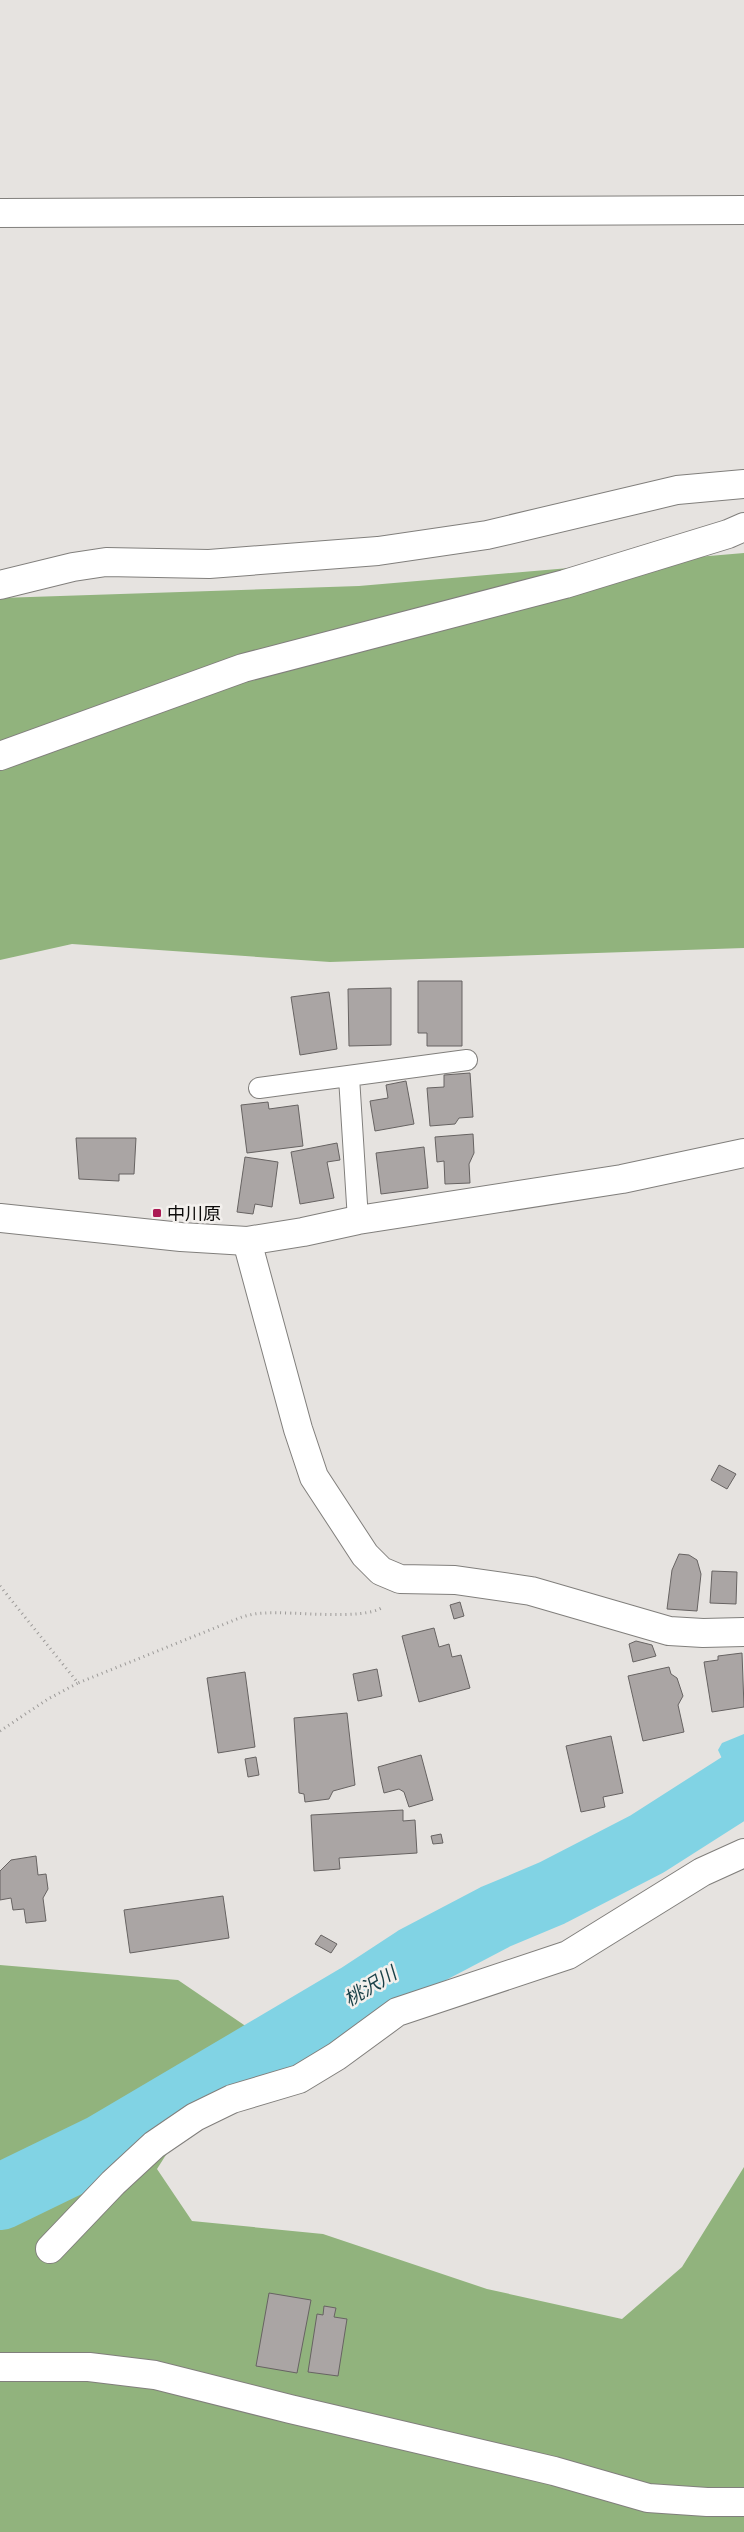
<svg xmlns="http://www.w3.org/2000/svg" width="744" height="2532" font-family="'IBM Plex Sans','Noto Sans JP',sans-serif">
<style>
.forest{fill:#91b37d}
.water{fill:#81d3e4}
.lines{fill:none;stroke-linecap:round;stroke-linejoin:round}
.river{stroke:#81d3e4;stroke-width:66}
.building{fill:#aaa5a4;stroke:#676362}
.lane-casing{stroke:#817f7c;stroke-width:22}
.street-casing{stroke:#817f7c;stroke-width:30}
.secondary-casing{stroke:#817f7c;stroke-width:30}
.path{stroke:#9c9a98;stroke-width:3;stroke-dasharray:1 4;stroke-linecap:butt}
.lane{stroke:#fff;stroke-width:20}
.street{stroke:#fff;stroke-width:28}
.secondary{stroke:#fff;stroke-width:28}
.poi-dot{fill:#ab1a54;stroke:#f3f0ed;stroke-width:2}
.labels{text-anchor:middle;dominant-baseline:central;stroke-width:5;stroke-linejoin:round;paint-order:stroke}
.poi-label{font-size:18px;fill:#0d0c0b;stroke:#f3f0ed;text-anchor:start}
.water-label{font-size:19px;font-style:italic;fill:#183f46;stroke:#f3f0ed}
</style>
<rect width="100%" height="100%" fill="#e6e3e0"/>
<!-- forest -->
<path class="forest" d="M744,553V948L330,962L72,944L0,960V598L359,586Z
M0,1965L178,1980L247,2027L157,2169L192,2221L323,2234L487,2289L622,2319L682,2267L744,2167V2532H0Z"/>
<!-- water -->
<path class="water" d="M744,1734V1802L724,1772L726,1767L718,1750L722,1743Z"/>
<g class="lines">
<!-- river -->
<path class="river" d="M0,2197L103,2147L357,1997L415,1959L495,1917L552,1893L647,1844L744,1782"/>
</g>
<!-- building -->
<path class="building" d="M418,981H462V1046H427V1033H418Z
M391,988V1045L349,1046L348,989Z
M329,992L337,1049L300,1055L291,997Z
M470,1073L473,1117L459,1118L455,1124L430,1126L427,1088L444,1087V1075Z
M406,1081L414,1124L375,1131L370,1101L388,1098L386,1085Z
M268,1102L269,1109L298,1105L303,1146L247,1153L241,1105Z
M473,1134L474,1153L469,1164L470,1183L445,1184L444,1161L437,1162L435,1137Z
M76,1138H136L134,1174H119V1181L79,1179Z
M337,1143L340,1160L327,1162L334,1198L300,1204L291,1152Z
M424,1147L428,1188L381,1194L376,1153Z
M245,1157L278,1162L272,1207L255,1204L253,1214L237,1212Z
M719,1465L736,1474L727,1489L711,1480Z
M679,1554L689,1555L697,1560L701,1574L697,1611L667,1609L672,1570Z
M712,1571L737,1572L736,1604L710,1603Z
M460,1602L464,1616L454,1619L450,1605Z
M434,1628L439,1647L449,1644L452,1657L461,1655L470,1688L419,1702L402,1636Z
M636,1641L652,1645L656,1656L633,1662L629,1644Z
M742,1653L744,1707L712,1712L704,1662L718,1660V1656Z
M669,1667L671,1674L677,1678L683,1696L678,1705L684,1732L643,1741L628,1676Z
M377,1669L382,1696L358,1701L353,1674Z
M245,1672L255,1747L218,1753L207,1678Z
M347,1713L355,1785L333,1791L329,1799L305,1802L304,1794L299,1793L294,1718Z
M611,1736L623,1793L603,1797L605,1807L581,1812L566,1746Z
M421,1755L433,1800L409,1807L404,1792L399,1789L384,1793L378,1767Z
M256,1757L259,1775L248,1777L245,1759Z
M403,1810V1821L415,1820L417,1853L339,1858L340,1869L314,1871L311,1815Z
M441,1834L443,1843L433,1844L431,1836Z
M36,1856L38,1875L46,1874L48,1889L43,1898L46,1921L26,1923L24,1909L13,1910L11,1898L0,1900V1871L11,1860Z
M223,1896L229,1938L130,1953L124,1910Z
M321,1935L337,1944L331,1953L315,1944Z
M269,2293L311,2300L297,2373L256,2366Z
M324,2306L336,2308L334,2317L347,2319L338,2376L308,2372L317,2314L323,2315Z"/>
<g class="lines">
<defs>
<path id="lane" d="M349,1077L358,1220
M259,1088L467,1060"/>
<path id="street" d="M0,213L744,210
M0,585L73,567L106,562L209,564L378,551L487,535L677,490L744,484
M247,1241L298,1429L314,1477L365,1555L381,1571L400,1579L455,1580L531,1591L669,1631L703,1633L744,1632
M50,2249L113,2183L154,2145L195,2117L232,2099L299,2079L337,2056L397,2012L568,1955L702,1872L744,1853"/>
<path id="secondary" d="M0,756L243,668L565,584L728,534L744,527
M0,1218L181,1237L247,1241L303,1232L358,1220L622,1179L744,1153
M0,2367H89L155,2375L290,2409L554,2471L648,2498L707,2502H744"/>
</defs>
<!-- lane casing -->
<use href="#lane" class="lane-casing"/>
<!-- street casing -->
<use href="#street" class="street-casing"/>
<!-- secondary casing -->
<use href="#secondary" class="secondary-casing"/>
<!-- path -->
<path class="path" d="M0,1586L78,1683L242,1617C249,1615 257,1613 265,1613C292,1611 363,1621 383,1607
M0,1731L48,1699L78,1683"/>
<!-- lane -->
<use href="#lane" class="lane"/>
<!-- street -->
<use href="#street" class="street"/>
<!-- secondary -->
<use href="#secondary" class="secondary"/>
</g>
<!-- markers -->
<rect class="poi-dot" x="152" y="1208" width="10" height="10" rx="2.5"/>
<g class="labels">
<!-- poi labels -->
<g class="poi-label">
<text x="167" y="1213">中川原</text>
</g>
<!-- water labels -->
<g class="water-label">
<text transform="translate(370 1986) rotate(-31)">桃沢川</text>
</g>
</g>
</svg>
